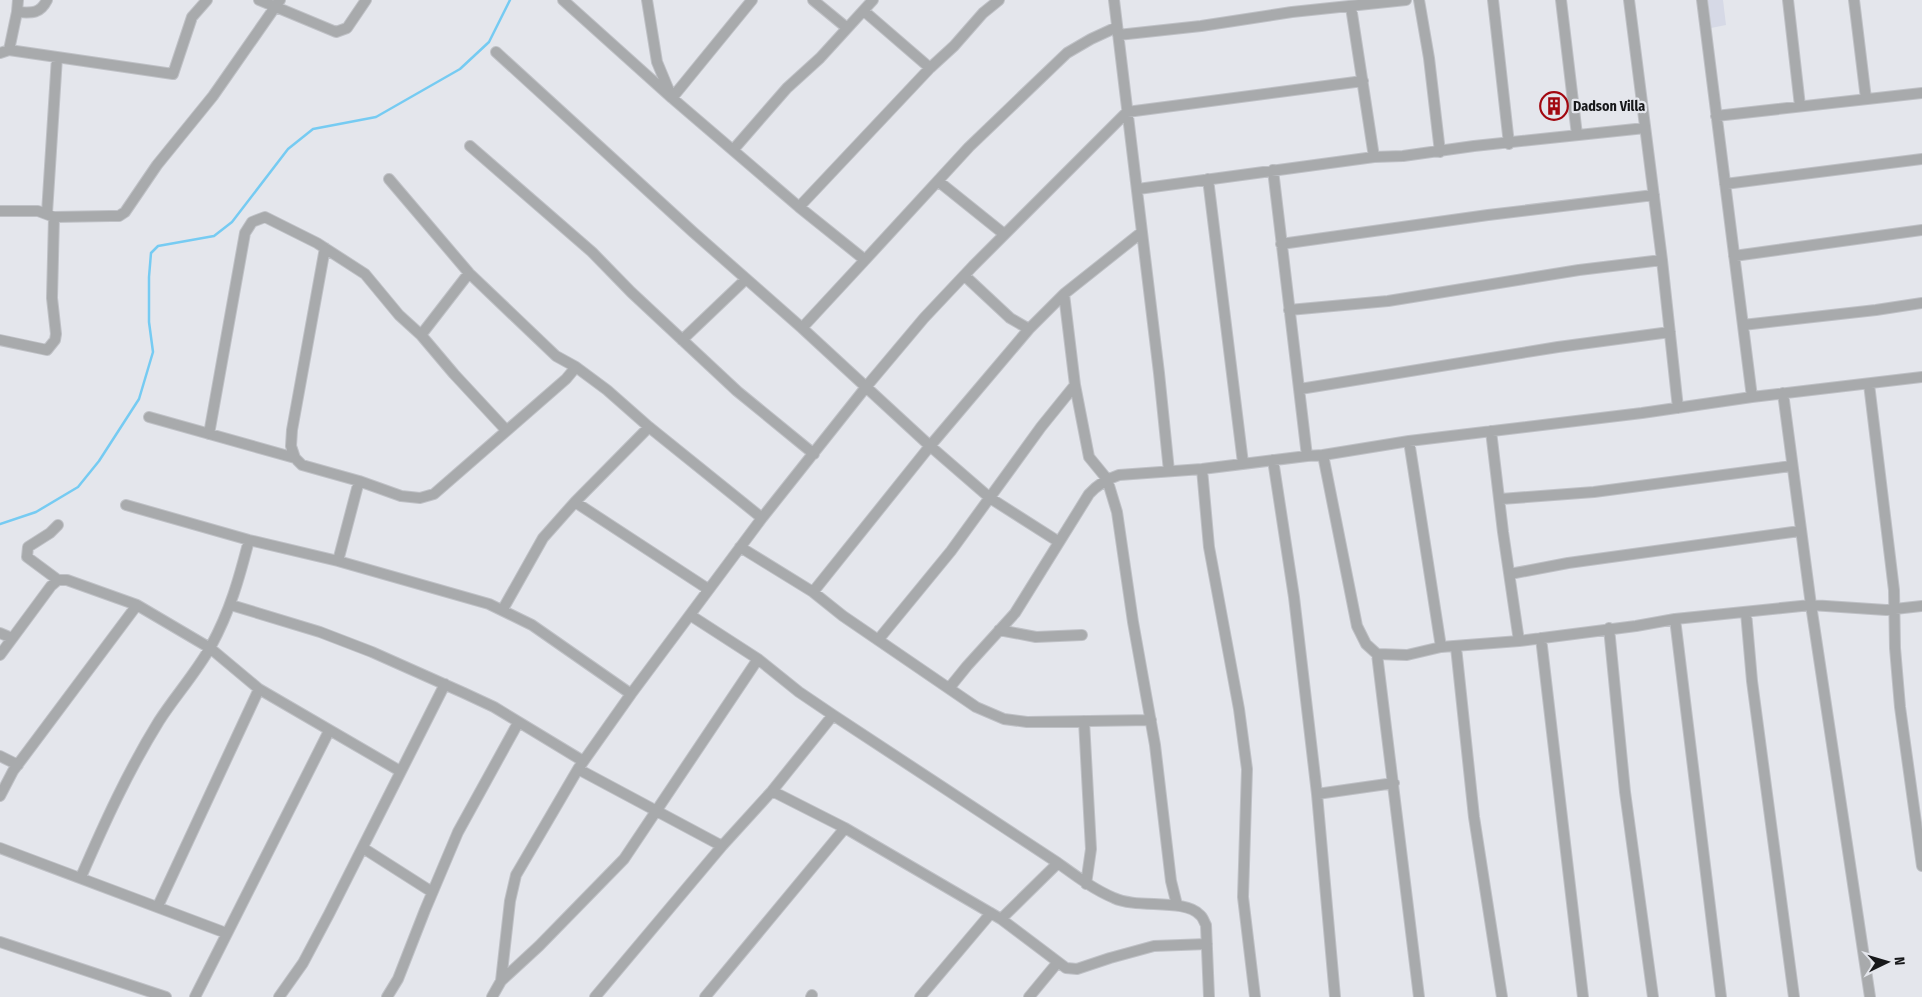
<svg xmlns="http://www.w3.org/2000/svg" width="1922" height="997" font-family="'Fira Sans Condensed',sans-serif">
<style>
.built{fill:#d6d9e6}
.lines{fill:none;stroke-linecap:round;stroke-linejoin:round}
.stream{stroke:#76cbf2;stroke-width:2.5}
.minor-casing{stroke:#bfc1c6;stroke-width:12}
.minor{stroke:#a8aaac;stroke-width:10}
.labels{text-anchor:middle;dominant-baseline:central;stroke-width:4.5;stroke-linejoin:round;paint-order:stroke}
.poi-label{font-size:14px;font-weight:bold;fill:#17181a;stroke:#e4e6ec;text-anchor:start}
</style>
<rect width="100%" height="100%" fill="#e4e6ec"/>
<!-- built -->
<path class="built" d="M1708,0H1723L1726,25L1711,28Z"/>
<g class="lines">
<!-- stream -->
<path class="stream" d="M0,524L36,512L78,487L99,461L139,399L153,352L149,322V277L151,253L158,246L214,236L232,222L288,149L313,129L376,117L460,69L489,42L510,0"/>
<defs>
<path id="minor" d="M259,0L336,32L347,28L366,0
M563,0L672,98L799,207L865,260L802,328
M647,0L657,62L672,98L752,0
M813,0L847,28
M1114,0L1159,373L1169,471
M1419,0L1429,58L1440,152
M1493,0L1509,144
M1561,0L1577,135
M1629,0L1662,260L1678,408
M1702,0L1752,397
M1788,0L1800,106
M1854,0L1866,99
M1351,7L1374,157
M864,11L930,68
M17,12C32,13 40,14 47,0
M1118,35L1201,26L1292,12L1406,0
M9,50L173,74L192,17L207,0
M496,52L693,232L802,328L930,446L990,498L1059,542
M0,53L9,50L17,12L18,0
M1716,116L1922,93
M470,146L592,252L631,292L737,391L814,454
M733,150L787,88L820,58L873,0
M1273,170L1307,456
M389,179L469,273L556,356L576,367L607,390L649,427L762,518
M1208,179L1243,463
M938,181L1004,234
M1725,184L1922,159
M1138,189L1374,157L1403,156L1474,146L1645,128
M799,207L930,68L954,46L983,13L999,0
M0,211H38L54,217L52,298L56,334L55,340L47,350L0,340
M47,213L57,57
M54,217L110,216H119L125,212L157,165L213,96L280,0
M1142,232L1064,294L1075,385L1089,457L1107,479L1117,512L1133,622L1155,745L1171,881L1177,905
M1281,244L1488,215L1654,195
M325,248L292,430L291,446L295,458L302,465L359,481L401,496L420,498L434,494L566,379L576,367
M1734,256L1922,230
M865,260L969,147L1067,53L1091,39L1117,27
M965,276L1010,318L1029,329
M1289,310L1388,301L1579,270L1662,260
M1743,325L1876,310L1922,303
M421,335L469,273
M682,340L746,279
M1869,384L1894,590L1895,648L1900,707L1922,866
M1300,389L1558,347L1670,332
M149,417L295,458
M1491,431L1503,532L1519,641
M209,434L245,233L252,222L265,217L317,243L365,274L399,315L421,335L454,374L506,430
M1409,441L1441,647
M1323,455L1357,626L1366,644L1377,654L1407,655L1441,647L1519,641L1636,626L1675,619L1811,605L1783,393
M1273,460L1294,597L1317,794L1335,997
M1202,469L1209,547L1239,709L1247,769L1243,897L1255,997
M1501,499L1594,492L1791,466
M575,502L708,589
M126,505L249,540L338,561L489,604L532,625L631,694
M740,547L813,592L843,616L976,707L1004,719L1027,722L1151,720
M338,561L359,481
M1510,574L1568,563L1800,531
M58,580L27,557L28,547L50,533L58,525
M813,592L930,446L1029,329L1064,294
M231,605L320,632L372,652L464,693L494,707L583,761
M503,609L543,538L575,502L649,427
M1746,612L1752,681L1794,997
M690,615L758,659L799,692L833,715L1058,863C1076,876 1093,889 1114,898C1137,909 1185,898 1200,915C1203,917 1204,922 1206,925L1209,997
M1675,619L1721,997
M1609,628L1625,792L1653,997
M999,630L1036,637L1082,635
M0,633L12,638
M1541,638L1583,997
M878,640L951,551L1041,427L1075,385
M1456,647L1474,817L1502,997
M1377,654L1419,997
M0,655L51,586L58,580H67L137,605L210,648L259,689L400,771
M950,687L967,666L1015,613L1089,494C1098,484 1107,479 1119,475L1202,469L1307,456L1323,455L1409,441L1642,413L1752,397L1922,377
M1084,721L1091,849L1086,884
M0,756L18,765
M578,769L722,846L595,997
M772,791L845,828L1001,919L1066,968L1077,969L1110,958L1154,946L1207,944
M1317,794L1394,783
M0,796L13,771L137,605
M722,846L772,791L833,715
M0,848L226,933
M363,848L432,892
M81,877C104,824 128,771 159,721C175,696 196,673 211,646C230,611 239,579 249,540
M158,906L259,689
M1001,919L1058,863
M0,942L166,997
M501,981L539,946L624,859L758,659
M195,997L329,731
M279,997L303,963L329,914L445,684
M387,997L398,979L425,910L458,832L518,723
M492,997L501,981L510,901L516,875L578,769L631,694L762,518L866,387L924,318L973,266L1127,112L1363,81
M705,997L845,828
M811,997L812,995
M920,997L991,913
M1029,997L1058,962
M1870,997L1811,605L1886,610L1922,606"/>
</defs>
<!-- minor casing -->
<use href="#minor" class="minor-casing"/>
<!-- minor -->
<use href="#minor" class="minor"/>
</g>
<!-- icons -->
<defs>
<symbol id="building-ring" viewBox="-11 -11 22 22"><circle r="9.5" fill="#e4e6ec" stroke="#a20810" stroke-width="1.5"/><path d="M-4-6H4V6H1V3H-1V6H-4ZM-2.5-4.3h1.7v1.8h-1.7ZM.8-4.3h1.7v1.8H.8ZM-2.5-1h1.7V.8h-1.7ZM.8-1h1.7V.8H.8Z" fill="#a20810"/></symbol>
</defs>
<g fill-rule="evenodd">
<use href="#building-ring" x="1538" y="90" width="32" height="32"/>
</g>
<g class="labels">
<!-- poi labels -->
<g class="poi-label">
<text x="1573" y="106">Dadson Villa</text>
</g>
</g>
<!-- north arrow -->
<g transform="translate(1887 962) rotate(85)" stroke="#e4e6ec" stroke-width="4" paint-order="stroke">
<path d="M0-4L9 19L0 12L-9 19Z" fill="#17181a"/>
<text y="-8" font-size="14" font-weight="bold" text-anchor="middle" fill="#17181a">N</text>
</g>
</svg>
